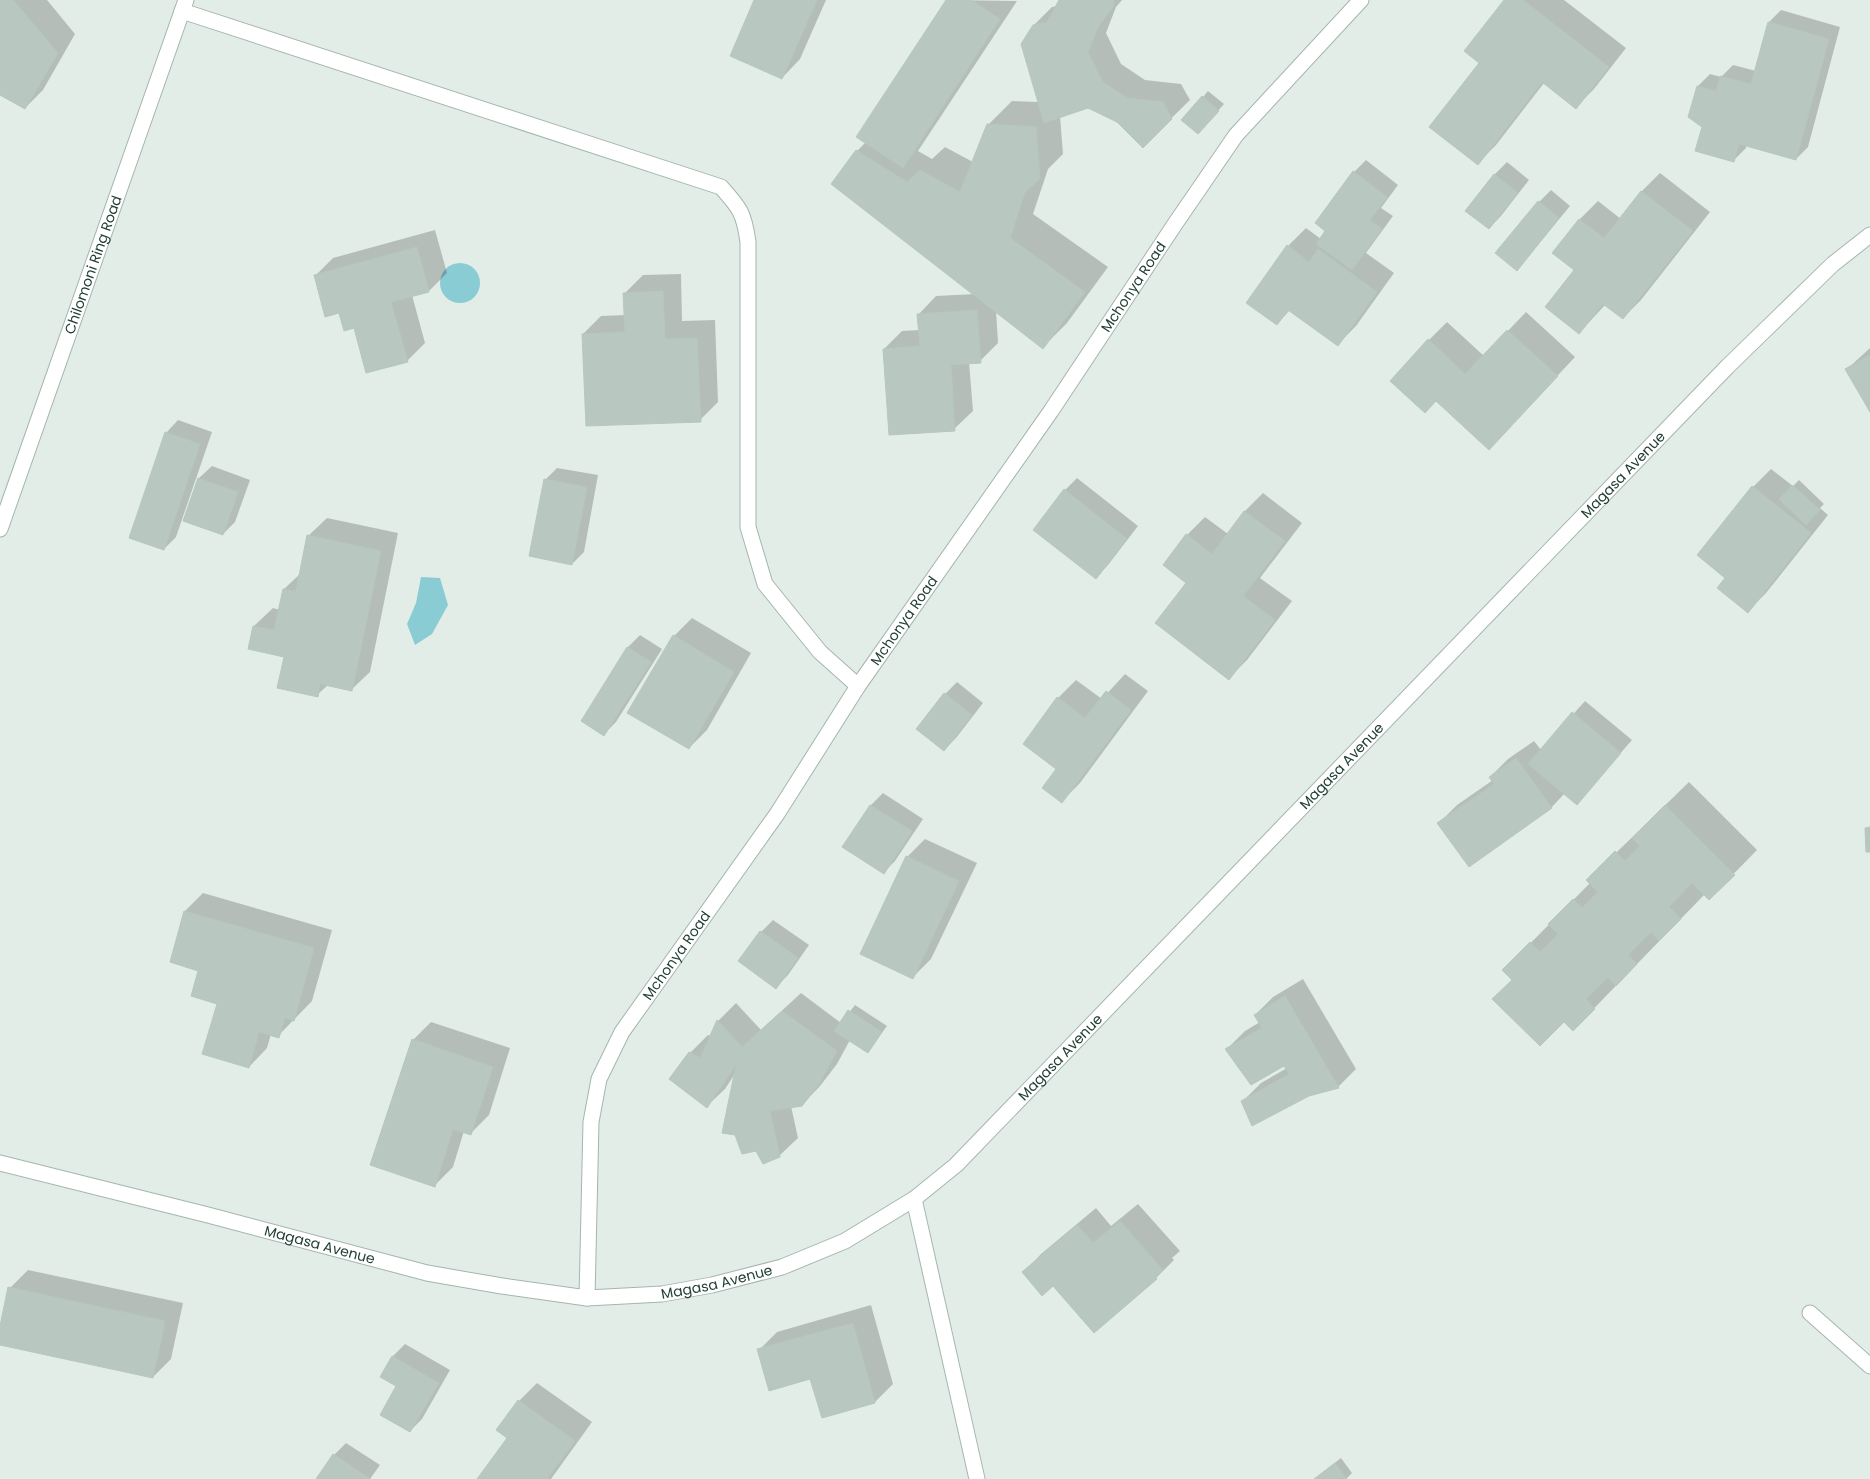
<svg xmlns="http://www.w3.org/2000/svg" width="1870" height="1479" font-family="Poppins,sans-serif">
<style>
.water{fill:#89ccd4}
.shadow{fill:#0003}
.building{fill:#b8c8c1;stroke:#b5c7be}
.lines{fill:none;stroke-linecap:round;stroke-linejoin:round}
.minor-casing{stroke:#a5b5af;stroke-width:17}
.minor{stroke:#fff;stroke-width:15}
.labels{text-anchor:middle;dominant-baseline:central;stroke-width:5;stroke-linejoin:round;paint-order:stroke}
.street-label{font-size:14px;fill:#223f36;stroke:#f3f9f6}
</style>
<rect width="100%" height="100%" fill="#e3ede8"/>
<!-- water -->
<path class="water" d="M440 283a20 20 0 1 1 40 0a20 20 0 1 1-40 0Z
M421,577L440,578L448,605L432,634L415,645L407,624L416,603Z"/>
<!-- shadow -->
<path class="shadow" d="M0,0H47L75,34L43,90L25,108L0,94Z
M756,0H826L800,59L782,78Z
M948,0L1017,1L918,151L932,159L945,147L973,162L988,125L1012,101L1039,102L1034,25L1052,7L1057,6L1060,0H1122L1116,7L1106,33L1121,64L1145,80L1181,84L1190,100L1143,146L1118,121L1088,106L1060,116L1063,154L1048,169L1033,214L1108,267L1067,323L1043,347L996,310L998,343L980,361L969,362L973,411L954,429L884,349L902,331L920,330L918,315L936,296L975,294L857,151L866,142Z
M1506,0H1564L1626,48L1594,89L1576,107L1544,83L1496,145L1478,163Z
M1781,10L1840,27L1808,147L1796,159L1746,145V148L1734,160L1703,127L1698,86L1710,74L1721,77L1733,65L1756,71L1769,22Z
M1208,91L1224,104L1204,127L1203,97Z
M1366,160L1398,185L1381,208L1393,216L1366,253L1394,273L1356,326L1338,344L1290,310L1277,324L1288,246L1306,228L1321,239L1327,231L1354,172Z
M1507,162L1529,180L1501,216L1489,228L1467,210L1495,174Z
M1660,173L1710,212L1641,300L1623,318L1606,304L1579,333L1576,270L1554,253L1580,219L1598,201L1621,219L1642,191Z
M1551,190L1570,206L1528,257L1516,269L1539,202Z
M435,230L447,273L429,291L412,295L425,343L407,361L355,326L340,311L315,276L333,258Z
M681,274L682,321L715,320L718,402L700,420L583,334L601,316L626,315L625,293L643,275Z
M1526,312L1575,357L1489,449L1429,340L1447,322L1484,356Z
M1870,348V409L1846,370Z
M178,420L212,432L176,537L164,549L166,433Z
M212,466L250,480L235,522L223,534L184,521L199,478Z
M557,468L598,475L584,552L572,564L545,480Z
M1771,469L1793,486L1799,480L1824,504L1820,508L1828,515L1766,593L1748,611L1727,578L1753,487Z
M1077,478L1138,526L1108,565L1096,577L1065,490Z
M1263,493L1302,523L1260,578L1292,601L1247,660L1229,678L1188,582L1165,565L1187,535L1205,517L1228,534L1245,511Z
M327,518L398,533L370,672L351,690L328,685L317,695L285,656L254,626L273,608L280,610L284,589L301,573L308,536Z
M692,618L751,653L707,730L689,748L674,636Z
M640,635L662,649L616,722L604,734L583,721L628,647Z
M1125,674L1148,691L1080,783L1062,801L1058,769V698L1076,680L1102,699Z
M957,682L983,703L956,738L944,750L945,694Z
M1585,701L1632,740L1577,803L1565,793L1551,808L1439,823L1457,805L1493,780L1490,777L1508,759L1534,741L1541,750Z
M1689,782L1757,850L1709,899L1705,894L1573,1030L1504,970L1590,883L1588,880Z
M883,793L923,819L895,861L883,873L844,847L871,805Z
M925,839L977,863L931,959L913,977L907,857Z
M203,893L332,930L312,1001L278,1036L271,1034L267,1048L249,1067L218,1003L200,970L171,961L185,911Z
M773,920L809,945L788,975L776,987L740,961L761,932Z
M1303,979L1356,1069L1338,1087L1243,1101L1261,1083L1287,1068L1284,1065L1227,1049L1245,1031L1260,1022L1255,1015L1273,997Z
M801,993L841,1023L855,1005L887,1026L868,1052L850,1040L837,1064L820,1086L802,1105L791,1106L798,1138L779,1156L736,1072L725,1089L706,1107L690,1053L708,1035L711,1036L718,1021L736,1003L761,1030Z
M431,1022L510,1048L489,1115L471,1133L464,1131L453,1167L434,1186L413,1040Z
M1138,1204L1180,1251L1172,1258L1174,1260L1156,1278L1053,1284L1023,1273L1041,1254L1096,1208L1111,1226Z
M28,1270L183,1303L171,1359L153,1377L0,1344V1332L10,1288Z
M871,1305L893,1384L875,1402L822,1416L811,1378L759,1350L777,1332Z
M405,1344L450,1370L422,1419L410,1431L398,1385L382,1376L393,1356Z
M537,1383L592,1422L551,1479H479L508,1438L498,1430L519,1401Z
M346,1443L380,1465L370,1479H318L334,1455Z
M1341,1458L1352,1473L1346,1479H1314Z"/>
<!-- building -->
<path class="building" d="M0,0H13L58,53L25,109L0,95Z
M754,0H817L782,79L730,56Z
M946,0H971L1000,19L903,168L856,137Z
M1059,0H1114V6L1098,27L1088,52L1103,82L1127,98L1163,102L1172,119L1143,148L1117,122L1088,108L1044,123L1021,44L1033,25L1047,22Z
M1504,0H1523L1609,67L1576,109L1542,82L1478,165L1429,127L1479,63L1464,51Z
M1768,22L1829,39L1796,160L1739,144L1734,162L1695,151L1702,127L1688,117L1697,86L1716,91L1720,76L1751,84Z
M1202,96L1219,111L1198,134L1181,120Z
M987,124L1036,127L1040,179L1025,192L1010,238L1085,292L1043,349L831,184L856,150L907,182L920,170L960,192Z
M1353,171L1387,197L1370,220L1382,229L1352,270L1316,244L1325,231L1315,223Z
M1494,174L1518,193L1489,229L1465,211Z
M1641,191L1693,231L1623,319L1603,304L1579,334L1545,307L1574,270L1552,253L1579,219L1604,238Z
M1538,201L1559,218L1517,271L1495,253Z
M1287,245L1309,262L1318,249L1377,292L1338,346L1288,310L1277,325L1246,303Z
M417,247L429,292L391,302L408,362L366,373L354,328L344,331L339,313L325,317L314,275Z
M663,291L665,339L697,338L701,422L586,426L582,334L625,332L623,293Z
M977,310L981,363L951,365L955,431L889,435L883,349L920,346L917,314Z
M1507,330L1558,376L1489,450L1436,401L1425,413L1390,381L1428,339L1465,374Z
M1870,355V412L1845,369Z
M165,432L200,444L164,550L129,538Z
M198,478L238,492L223,535L183,521Z
M544,479L587,487L572,565L529,556Z
M1792,485L1820,510L1806,525L1779,499Z
M1752,486L1811,533L1748,613L1717,588L1725,578L1697,555Z
M1064,489L1127,539L1096,579L1033,530Z
M1244,511L1285,541L1243,596L1275,620L1229,680L1155,623L1186,583L1163,565L1186,534L1212,554Z
M307,535L381,551L352,691L320,684L318,697L277,688L284,657L248,649L253,626L274,630L283,589L296,591Z
M673,635L734,672L689,749L627,713Z
M627,647L651,662L604,736L581,721Z
M1106,691L1131,710L1062,803L1042,788L1056,769L1023,744L1057,697L1085,718Z
M944,693L972,715L944,751L916,729Z
M1572,712L1621,753L1577,805L1528,764Z
M1516,758L1552,808L1469,867L1437,823L1494,784L1489,777Z
M870,805L912,831L884,874L842,847Z
M1665,805L1735,875L1709,900L1692,883L1669,907L1681,919L1659,941L1651,932L1628,955L1637,964L1616,986L1608,977L1586,999L1595,1009L1573,1031L1564,1022L1540,1046L1492,999L1512,980L1502,970L1530,942L1540,952L1558,934L1548,924L1573,899L1582,908L1598,892L1586,880L1615,851L1625,861L1640,846L1632,838Z
M1870,827V852H1866L1865,828Z
M906,856L959,881L913,979L860,954Z
M184,911L314,948L294,1021L285,1018L279,1038L259,1032L249,1068L202,1054L217,1004L191,996L198,971L170,962Z
M760,931L798,958L776,989L738,961Z
M1285,996L1339,1088L1309,1096L1252,1126L1241,1101L1289,1074L1284,1066L1251,1085L1225,1049L1262,1028L1254,1015Z
M848,1010L882,1032L868,1053L834,1031Z
M782,1011L837,1051L819,1084L802,1106L770,1111L780,1157L763,1164L756,1151L742,1154L735,1135L722,1133L736,1065L707,1108L669,1079L689,1052L700,1058L717,1020L742,1047Z
M412,1039L493,1067L471,1135L453,1129L435,1187L370,1165Z
M1120,1221L1163,1270L1155,1277L1157,1279L1094,1333L1053,1286L1042,1296L1022,1272L1077,1225L1093,1243Z
M8,1287L165,1321L153,1378L0,1345V1326Z
M853,1323L875,1403L822,1418L810,1379L769,1391L757,1349Z
M392,1356L439,1383L410,1432L380,1415L396,1386L380,1377Z
M518,1400L575,1441L547,1479H477L507,1438L496,1430Z
M333,1454L369,1478L368,1479H316Z
M1335,1463L1347,1479H1314Z"/>
<g class="lines">
<defs>
<g id="minor">
<path d="M182,11L721,187C740,208 744,213 748,242V527L765,584L820,652L858,686"/>
<path id="s1" d="M0,529L186,0"/>
<path id="s2" d="M0,1163L208,1215L427,1273L502,1286L587,1298L662,1294L712,1285L782,1267L845,1241L914,1199L956,1165L1728,366L1833,264L1870,235"/>
<path d="M914,1199L977,1479"/>
<path id="s3" d="M587,1298L591,1122L599,1079L622,1032L777,814L858,686L1051,411L1175,224L1236,135L1361,0"/>
<path d="M1810,1313L1870,1366"/>
</g>
</defs>
<!-- minor casing -->
<use href="#minor" class="minor-casing"/>
<!-- minor -->
<use href="#minor" class="minor"/>
</g>
<g class="labels">
<!-- street labels -->
<g class="street-label">
<text stroke="none"><textPath href="#s1" startOffset="280">Chilomoni Ring Road</textPath></text>
<text stroke="none"><textPath href="#s3" startOffset="1176">Mchonya Road</textPath></text>
<text stroke="none"><textPath href="#s2" startOffset="1964">Magasa Avenue</textPath></text>
<text stroke="none"><textPath href="#s3" startOffset="771">Mchonya Road</textPath></text>
<text stroke="none"><textPath href="#s2" startOffset="1559">Magasa Avenue</textPath></text>
<text stroke="none"><textPath href="#s3" startOffset="366">Mchonya Road</textPath></text>
<text stroke="none"><textPath href="#s2" startOffset="1154">Magasa Avenue</textPath></text>
<text stroke="none"><textPath href="#s2" startOffset="330">Magasa Avenue</textPath></text>
<text stroke="none"><textPath href="#s2" startOffset="734">Magasa Avenue</textPath></text>
</g>
</g>
</svg>
